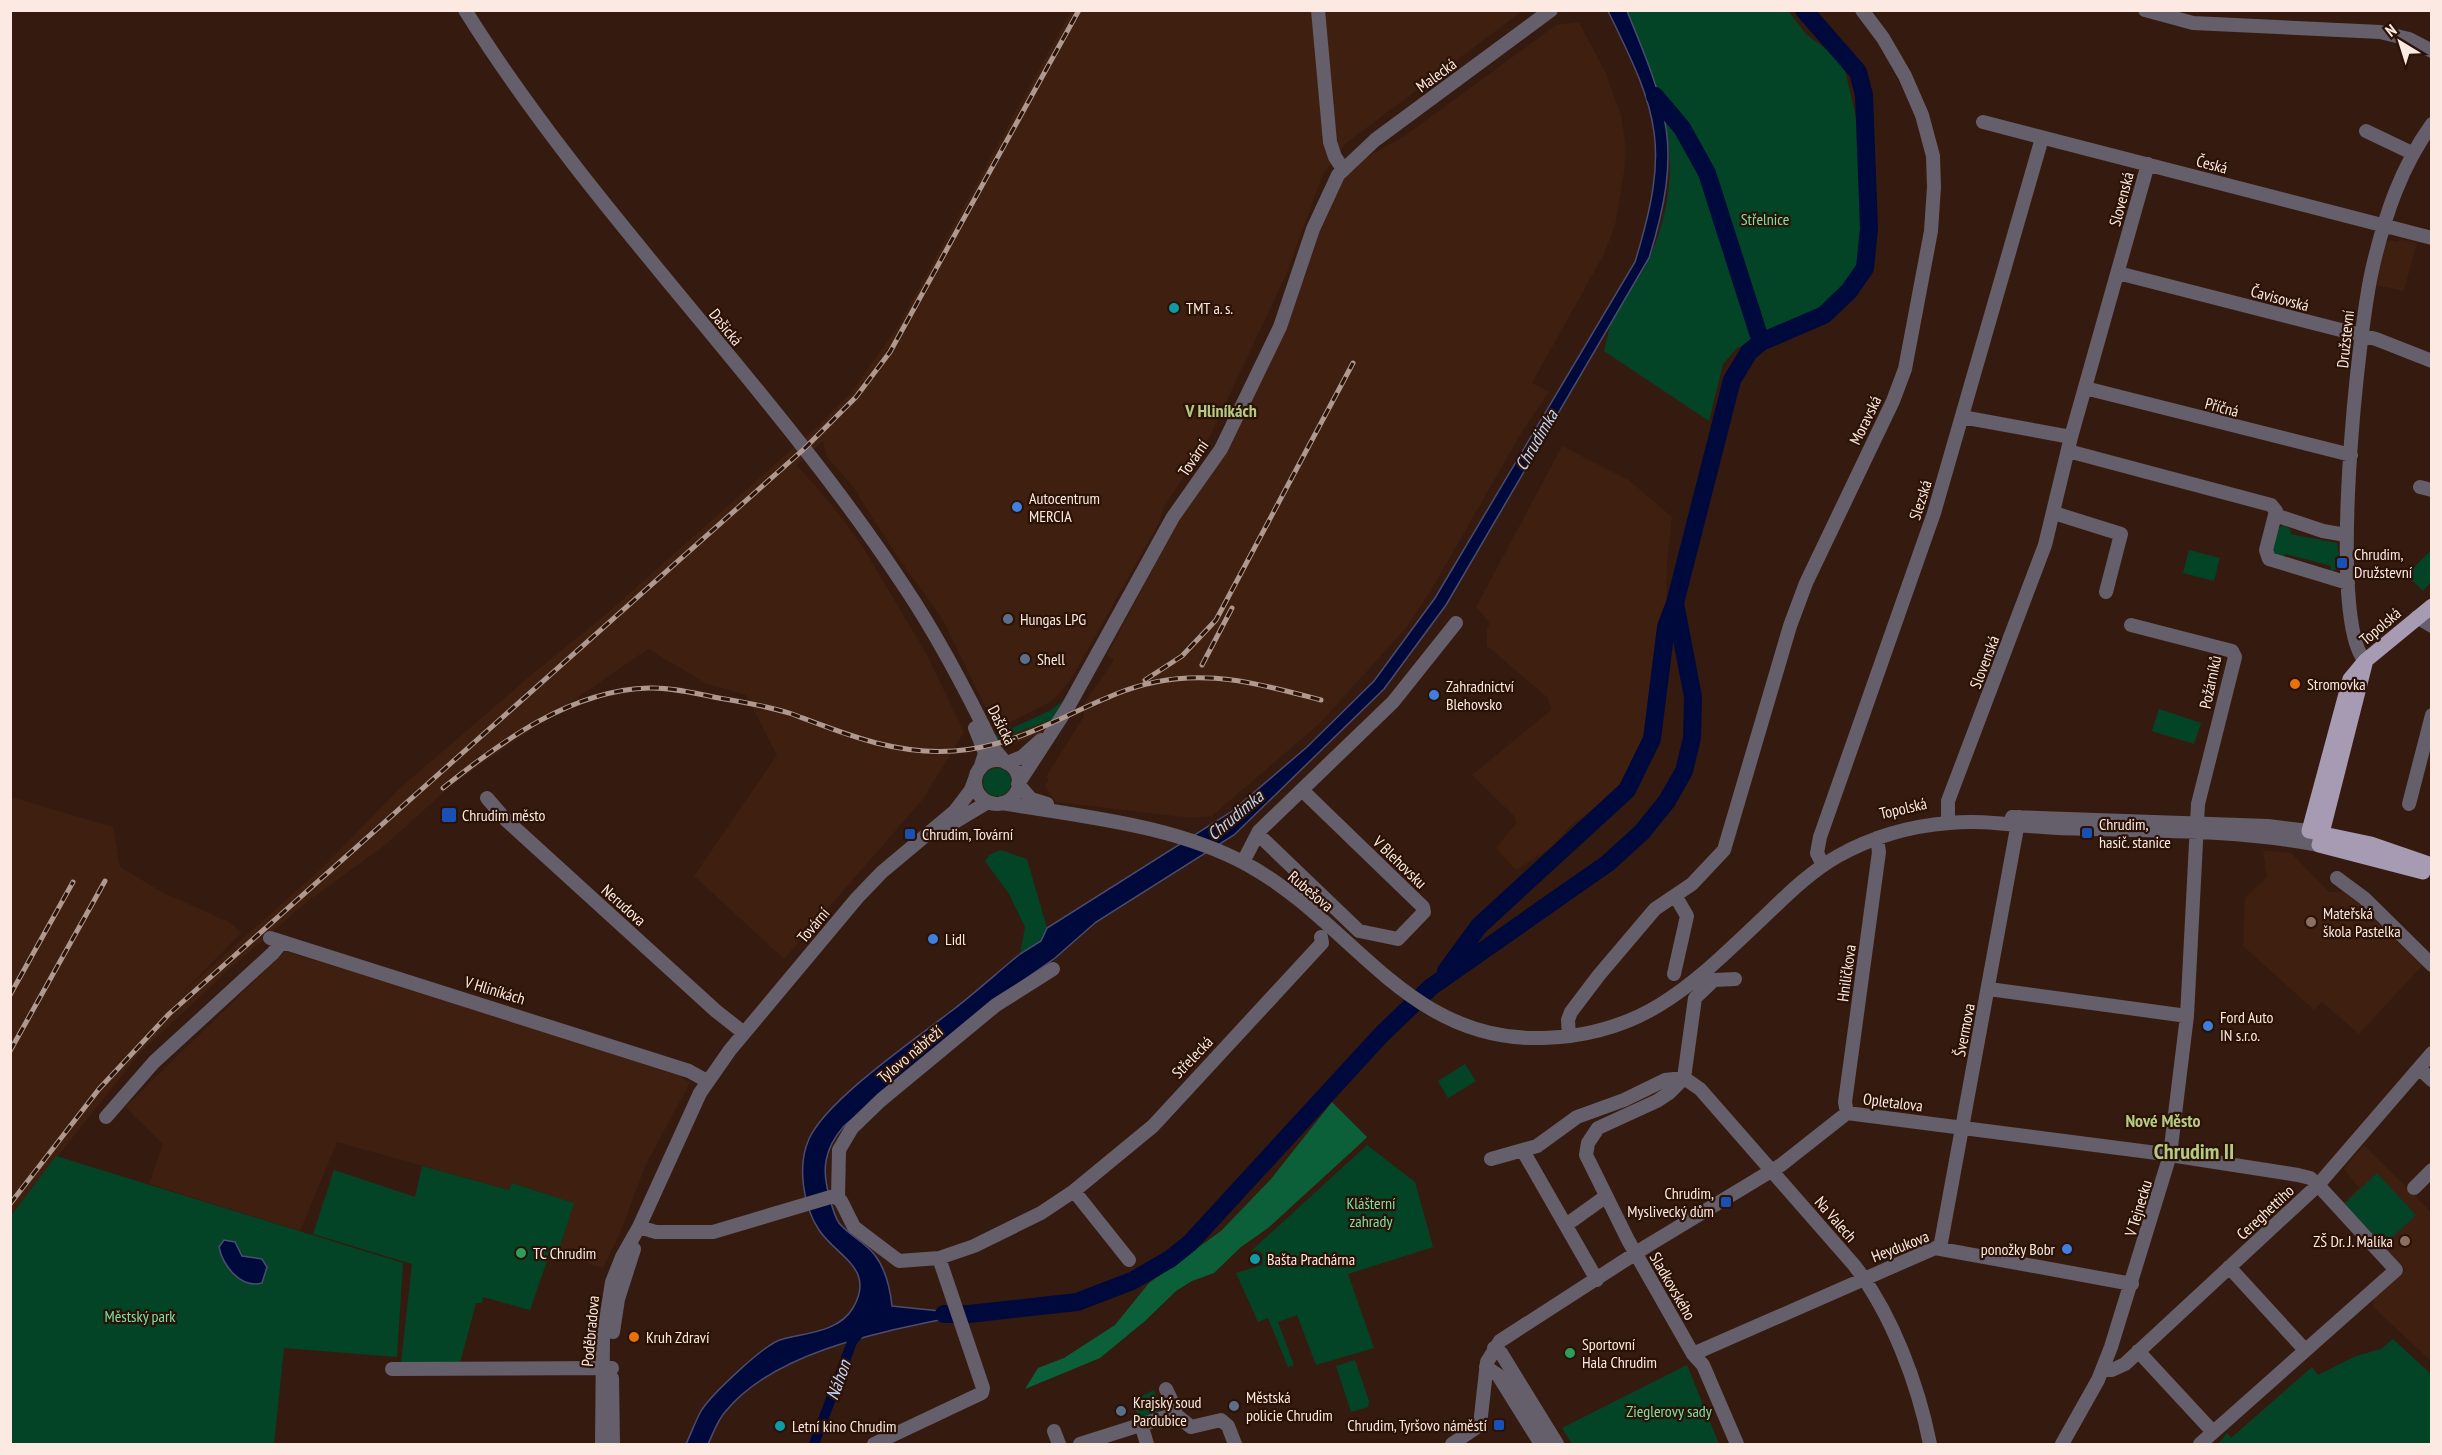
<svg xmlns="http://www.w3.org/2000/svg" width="2442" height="1455" font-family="'PT Sans Narrow',sans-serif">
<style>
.built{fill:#3f1f0f}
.green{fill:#034427}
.forest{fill:#0b603a}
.water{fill:#00093c;stroke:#4c4c6e;stroke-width:1.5}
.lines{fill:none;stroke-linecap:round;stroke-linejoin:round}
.canal{stroke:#00093c;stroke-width:10}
.river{stroke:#00093c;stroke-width:18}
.minor{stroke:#655e6b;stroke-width:14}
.major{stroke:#a79ab3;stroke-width:15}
.rail-casing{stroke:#ae988f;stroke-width:5}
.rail{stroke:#2b1206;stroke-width:3;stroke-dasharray:9;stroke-linecap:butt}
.culture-dot{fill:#0f9aa8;stroke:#2b1206;stroke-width:2}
.shop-dot{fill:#3f7fe0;stroke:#2b1206;stroke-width:2}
.transit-dot{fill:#1a4fb4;stroke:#2b1206;stroke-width:2}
.service-dot{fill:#5c6f8a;stroke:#2b1206;stroke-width:2}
.food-dot{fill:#e8710a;stroke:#2b1206;stroke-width:2}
.education-dot{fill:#8d6e63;stroke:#2b1206;stroke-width:2}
.leisure-dot{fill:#2e9e5b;stroke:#2b1206;stroke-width:2}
.labels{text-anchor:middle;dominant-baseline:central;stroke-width:4.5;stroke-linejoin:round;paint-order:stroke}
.street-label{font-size:16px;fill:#fce9e1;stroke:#2b1206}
.park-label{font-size:16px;fill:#7ae2a7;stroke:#2b1206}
.poi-label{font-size:16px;fill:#fce9e1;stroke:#2b1206;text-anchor:start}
.neighbourhood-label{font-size:18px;font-weight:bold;fill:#b4cb81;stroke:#2b1206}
.water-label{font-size:18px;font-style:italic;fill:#c1d3f5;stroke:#2b1206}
.district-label{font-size:22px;font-weight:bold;fill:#b4cb81;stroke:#2b1206}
</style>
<rect width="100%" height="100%" fill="#351b0f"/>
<!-- built -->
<path class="built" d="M1071,11H1522L1345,144L1323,174L1286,275L1210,436L1164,507L1159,523L1070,681L1052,701L1006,724L993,723L943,620L897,556L851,484L826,456L823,441L797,465L836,510L864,549L927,655L964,732L923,799L784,959L694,876L777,755L746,695L707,684L648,649L454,783L384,846L308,901L226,972L139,1054L11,1215V797L113,827L120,867L164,893L231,923L241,933L181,994L324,866L398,790L531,675L604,616L818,426L851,393L898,326Z
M1579,22L1606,74L1621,115L1626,149L1624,172L1615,226L1603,256L1532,383L1549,392L1520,435L1430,592L1406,628L1319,724L1212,816L1192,818L1056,802L1045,786L1049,779L1046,777L1084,716V704L1114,660L1107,655L1187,505L1214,467L1323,214L1340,183L1355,164L1406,135L1556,25Z
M2399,239L2417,243L2404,291L2376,285L2386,242L2389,240L2398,242Z
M1562,446L1630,481L1672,517L1667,564L1666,656L1654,716L1643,746L1616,790L1604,802L1570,826L1552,847L1516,870L1496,848L1516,824L1515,817L1472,775L1551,710L1548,698L1487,646V629L1490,623L1476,607Z
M1053,719L1040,735L1000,748L995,740Z
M2263,850L2291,853L2329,892H2348L2422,966L2359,1034L2322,1002L2314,1010L2243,946L2245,898L2267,877Z
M285,951L562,1037L680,1076L690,1083L646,1164L620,1233L603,1268L558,1253L574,1203L512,1183L509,1190L337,1142L300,1231L149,1184L163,1144L125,1107Z
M2364,1145L2431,1212V1361L2373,1307L2374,1298L2405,1270L2343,1203L2359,1188L2344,1169Z"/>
<!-- green -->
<path class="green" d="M1627,11H1788L1806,34L1831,53L1845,71L1859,129L1868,242L1858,280L1838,299L1754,339L1736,349L1723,364L1709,421L1604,351C1607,340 1609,327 1614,316C1624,296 1641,278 1650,257C1690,163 1663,98 1627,11Z
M2284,525L2291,530L2290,534L2337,543L2340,565L2338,569L2331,571V566L2286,554L2282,559H2276L2270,550L2277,529Z
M2189,550L2220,558L2214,581L2183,573Z
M2431,550V582L2423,591L2407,575Z
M1067,698L1053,719L995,740L993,737L1051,710Z
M2159,709L2201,723L2194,744L2152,731Z
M983 782a14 14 0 1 1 28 0a14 14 0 1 1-28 0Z
M1000,850L1027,859L1047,928L1041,941L1020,954L1025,927L1009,894L985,861L989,855Z
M1465,1064L1476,1081L1448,1098L1438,1081Z
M1367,1145L1415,1182L1433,1247L1348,1274L1374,1348L1316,1365L1297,1315L1278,1322L1294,1365L1288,1367L1268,1318L1258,1322L1236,1273L1262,1265L1263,1254L1257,1250L1251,1251Z
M56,1156L403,1263L397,1357L284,1348L274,1444H11L10,1217Z
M422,1166L509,1190L512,1183L574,1203L558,1253L552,1259L548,1258L530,1310L483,1297L482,1303H476L460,1363H401L412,1264L313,1234L334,1170L415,1197Z
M2377,1173L2416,1215L2384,1245L2344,1204Z
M2393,1339L2431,1374V1444H2218L2227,1433L2231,1438L2312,1367L2318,1375L2356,1356L2381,1349Z
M1355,1360L1369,1401L1368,1407L1351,1412L1336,1366Z
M1687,1365L1719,1444H1572L1562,1428Z
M1154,1390L1161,1410L1140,1419L1132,1401Z"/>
<!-- forest -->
<path class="forest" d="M1332,1102L1367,1137L1361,1143L1268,1228L1241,1247L1214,1273L1192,1281L1176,1291L1145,1321L1100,1358L1025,1389L1038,1368L1064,1358L1115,1325L1149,1283L1221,1231L1271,1179Z"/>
<!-- water -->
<path class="water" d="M1608,11H1627C1669,113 1683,148 1649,258L1446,605L1384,689L1234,835L1096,922L1055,958L993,1002L844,1126C824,1149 821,1170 830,1198C832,1207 834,1215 839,1223C849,1235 864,1242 874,1254C886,1269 890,1287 892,1306L969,1314C892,1330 777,1348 725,1412C717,1421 713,1434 708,1444H686C691,1434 695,1422 701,1411C711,1395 766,1342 783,1339C805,1333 839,1332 853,1308C876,1268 837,1257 819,1230C803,1206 797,1165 809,1139C827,1099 917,1038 954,1009C977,991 998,972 1020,954L1041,941L1047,928L1231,812L1307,747L1374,681L1435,598L1635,262C1670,147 1660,116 1608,11Z
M224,1240L235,1242L242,1256L262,1259L267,1267L262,1283C241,1289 223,1266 219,1247Z"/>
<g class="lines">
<!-- canal -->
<path class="canal" d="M814,1444L852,1342L860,1332"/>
<!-- river -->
<path class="river" d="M1655,96L1682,128L1707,173L1761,342
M1446,971L1479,926L1627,790L1652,739L1666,627L1675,603
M944,1314H969L1077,1302L1132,1281L1170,1259L1190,1243L1382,1034L1431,987L1608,863L1642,832L1667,801L1684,771L1692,738L1693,697L1675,603L1732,380L1749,352L1761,342L1824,315L1849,291L1865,268L1869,229L1864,95L1858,72L1804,10"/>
<!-- minor -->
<path class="minor" d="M465,10C593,215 771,384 904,586C939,638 968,694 995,750L1005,762
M1318,10L1330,142L1335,157L1343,169
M2145,10L2193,23L2380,32L2409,39L2432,51
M1983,122L2432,238
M2366,131L2412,153
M2118,273L2376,339L2432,361
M2085,388L2351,455
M1962,417L2071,437
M2068,451L2271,505L2276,511L2266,550L2269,559L2348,583
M2420,487L2432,490
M2054,513L2121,534L2106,592
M2275,515L2323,531L2346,535
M2417,617L2432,626
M2365,661C2327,620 2358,328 2373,266C2385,215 2401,167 2432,124
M975,728L985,753L980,769
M975 782a22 22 0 1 1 44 0a22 22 0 1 1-44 0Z
M1007,763L1022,757L1041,740
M1018,784L1031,799L1047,804
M1018,784L1068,707L1173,517L1221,449L1280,327L1313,229L1338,175L1375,140L1551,10
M487,798L506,820L716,1011L744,1033
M1002,803C1084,817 1175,825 1248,865C1353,923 1407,1042 1542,1038C1645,1036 1695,982 1765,916C1788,894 1810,872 1838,856C1872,837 1910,826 1949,823C1986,819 2021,827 2058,828C2144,831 2234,829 2319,845
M2409,804L2432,715
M2012,817L2268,826L2309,831L2307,841
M1948,823V801L2045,545L2071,437L2148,164
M948,826L988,802
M1263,839L1359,931L1398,939L1424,912L1423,907L1303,791
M1243,862L1259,831L1393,702L1456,623
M1823,865L1817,853L1820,837L1934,513L2042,138
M2337,878L2364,898L2432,965
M270,938L689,1071L707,1081
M1674,974L1687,916L1676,897
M1989,989L2187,1016
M1569,1036L1568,1020L1571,1012L1599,975L1655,909L1692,884L1724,850L1790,626L1806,583L1893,401L1905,369L1931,231L1934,187L1933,156L1922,115L1905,76L1883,38L1862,10
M2419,1068L2432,1080
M1847,1113L1845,1102L1879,852L1877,838
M106,1117L154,1062L273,953L282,942
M1523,1151L1597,1280
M1491,1159L1537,1146L1577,1117L1624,1100L1665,1080L1684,1078L1695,998L1714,980L1735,979
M2414,1188L2432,1170
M1074,1191L1129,1260
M838,1197L839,1150L852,1128L881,1100L996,1005L1053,969
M1566,1225L1605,1197
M639,1227L656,1232H713L834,1196L841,1201L854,1227L899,1261L939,1258L974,1246L1041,1213L1074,1191L1153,1126L1322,943L1321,937
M1940,1248L2019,817
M2229,1267L2305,1350
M613,1332L618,1299L634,1249
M1494,1348L1501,1353L1557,1444
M2138,1351L2213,1432
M1693,1354L1935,1248L2132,1284
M1486,1367L1498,1375L1541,1444
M392,1369L612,1368
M2102,1370H2112L2125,1364L2318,1185L2432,1053
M612,1378L613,1444
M1166,1389L1175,1408V1414
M1175,1414L1191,1427L1221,1420L1228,1426L1235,1444
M1141,1424L1147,1444
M1054,1431L1059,1444
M602,1444L603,1339L612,1282L622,1257L639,1227L700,1093L730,1050L857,898L882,872L955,811L971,790L975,779
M874,1444L982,1393L983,1388L939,1258
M1080,1444L1175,1414
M1452,1444L1480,1425L1487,1362L1500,1341L1647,1246L1781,1165L1847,1113L2157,1153L2298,1175L2310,1178L2318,1185L2396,1270L2200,1444
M1737,1444L1703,1365L1693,1354L1628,1240L1586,1155L1588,1143L1598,1128L1657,1101L1669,1093L1684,1078L1700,1089L1854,1265C1892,1314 1918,1384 1930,1444
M2062,1444L2098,1380L2111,1347L2170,1155L2187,1016L2198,804L2235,657L2232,651L2131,625"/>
<!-- major -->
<path class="major" d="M2432,606L2365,661L2350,679L2309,831L2371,844L2432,865
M2365,664L2319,845L2423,872"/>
<defs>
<path id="rail" d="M1202,665L1232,608
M1145,680L1182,656L1216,620L1353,363
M443,788C502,741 571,690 649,688C672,687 697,694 719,698C743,702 768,706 792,714C845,734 895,755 954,751C1017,746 1059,717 1116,694C1190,664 1248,681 1321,700
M10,995L73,882
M10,1051L105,881
M10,1204L99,1089L169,1014L804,449L856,397L890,352L1079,10"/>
</defs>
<!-- rail casing -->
<use href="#rail" class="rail-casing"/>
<!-- rail -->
<use href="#rail" class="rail"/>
</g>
<!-- markers -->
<g class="culture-dot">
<circle cx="1174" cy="308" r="6"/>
<circle cx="1255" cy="1259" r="6"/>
<circle cx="780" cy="1426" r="6"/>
</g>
<g class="shop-dot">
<circle cx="1017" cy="507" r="6"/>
<circle cx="1434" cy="695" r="6"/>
<circle cx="933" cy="939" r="6"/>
<circle cx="2208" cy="1026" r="6"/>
<circle cx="2067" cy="1249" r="6"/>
</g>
<g class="transit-dot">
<rect x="2336" y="557" width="12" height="12" rx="3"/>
<rect x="441" y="807" width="16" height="16" rx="3"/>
<rect x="2081" y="827" width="12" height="12" rx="3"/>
<rect x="904" y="828" width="12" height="12" rx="3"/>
<rect x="1720" y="1196" width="12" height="12" rx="3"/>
<rect x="1493" y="1419" width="12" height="12" rx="3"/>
</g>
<g class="service-dot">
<circle cx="1008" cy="619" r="6"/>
<circle cx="1025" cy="659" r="6"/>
<circle cx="1234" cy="1406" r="6"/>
<circle cx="1121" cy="1411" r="6"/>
</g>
<g class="food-dot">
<circle cx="2295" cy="684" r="6"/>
<circle cx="634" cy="1337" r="6"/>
</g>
<g class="education-dot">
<circle cx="2311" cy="922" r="6"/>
<circle cx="2405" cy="1241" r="6"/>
</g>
<g class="leisure-dot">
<circle cx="521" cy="1253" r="6"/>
<circle cx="1570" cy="1353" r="6"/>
</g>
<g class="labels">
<!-- street labels -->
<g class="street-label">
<text transform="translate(1436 75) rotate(-36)">Malecká</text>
<text transform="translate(2212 164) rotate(15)">Česká</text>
<text transform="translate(2121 199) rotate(-75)">Slovenská</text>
<text transform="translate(2280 298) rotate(15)">Čavisovská</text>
<text transform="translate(726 327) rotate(51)">Dašická</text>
<text transform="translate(2345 339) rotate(-84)">Družstevní</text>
<text transform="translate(2222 407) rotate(15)">Příčná</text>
<text transform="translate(1865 420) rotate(-64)">Moravská</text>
<text transform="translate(1193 458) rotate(-56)">Tovární</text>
<text transform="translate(1920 500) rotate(-72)">Slezská</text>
<text transform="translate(2380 626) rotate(-40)">Topolská</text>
<text transform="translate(1984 662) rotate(-69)">Slovenská</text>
<text transform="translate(2210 682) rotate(-78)">Požárníků</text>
<text transform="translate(1002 725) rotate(63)">Dašická</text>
<text transform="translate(1903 808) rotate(-13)">Topolská</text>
<text transform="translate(1400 862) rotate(44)">V Blehovsku</text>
<text transform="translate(1311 891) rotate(40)">Rubešova</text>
<text transform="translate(624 905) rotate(42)">Nerudova</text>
<text transform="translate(813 925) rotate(-50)">Tovární</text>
<text transform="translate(1846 973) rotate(-82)">Hniličkova</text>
<text transform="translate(495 990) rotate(17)">V Hliníkách</text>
<text transform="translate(1964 1030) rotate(-79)">Švermova</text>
<text transform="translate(910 1054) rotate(-40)">Tylovo nábřeží</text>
<text transform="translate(1192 1057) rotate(-46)">Střelecká</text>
<text transform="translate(1893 1102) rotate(7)">Opletalova</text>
<text transform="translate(2138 1208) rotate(-73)">V Tejnecku</text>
<text transform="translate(2265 1212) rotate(-43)">Cereghettiho</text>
<text transform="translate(1836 1219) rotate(49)">Na Valech</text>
<text transform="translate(1900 1246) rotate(-21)">Heydukova</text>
<text transform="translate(1673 1286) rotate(60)">Sladkovského</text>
<text transform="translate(590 1331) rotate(-85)">Poděbradova</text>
</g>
<!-- park labels -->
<g class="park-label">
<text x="1765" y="219">Střelnice</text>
<text x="1371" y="1203">Klášterní<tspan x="1371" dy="18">zahrady</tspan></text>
<text x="140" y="1316">Městský park</text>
<text x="1669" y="1411">Zieglerovy sady</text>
</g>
<!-- poi labels -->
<g class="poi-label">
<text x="1186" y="308">TMT a. s.</text>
<text x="1029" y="498">Autocentrum<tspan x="1029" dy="18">MERCIA</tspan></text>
<text x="2354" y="554">Chrudim,<tspan x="2354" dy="18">Družstevní</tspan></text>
<text x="1020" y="619">Hungas LPG</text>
<text x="1037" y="659">Shell</text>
<text x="2307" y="684">Stromovka</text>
<text x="1446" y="686">Zahradnictví<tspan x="1446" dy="18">Blehovsko</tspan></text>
<text x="462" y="815">Chrudim město</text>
<text x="2099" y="824">Chrudim,<tspan x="2099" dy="18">hasič. stanice</tspan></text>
<text x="922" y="834">Chrudim, Tovární</text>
<text x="2323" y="913">Mateřská<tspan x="2323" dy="18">škola Pastelka</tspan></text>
<text x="945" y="939">Lidl</text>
<text x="2220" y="1017">Ford Auto<tspan x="2220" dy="18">IN s.r.o.</tspan></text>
<text x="1714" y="1193" text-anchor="end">Chrudim,<tspan x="1714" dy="18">Myslivecký dům</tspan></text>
<text x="2393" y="1241" text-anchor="end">ZŠ Dr. J. Malíka</text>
<text x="2055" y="1249" text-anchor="end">ponožky Bobr</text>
<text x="533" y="1253">TC Chrudim</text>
<text x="1267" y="1259">Bašta Prachárna</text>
<text x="646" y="1337">Kruh Zdraví</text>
<text x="1582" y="1344">Sportovní<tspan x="1582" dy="18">Hala Chrudim</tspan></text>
<text x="1246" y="1397">Městská<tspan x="1246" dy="18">policie Chrudim</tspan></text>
<text x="1133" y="1402">Krajský soud<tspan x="1133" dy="18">Pardubice</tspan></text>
<text x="1487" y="1425" text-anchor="end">Chrudim, Tyršovo náměstí</text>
<text x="792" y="1426">Letní kino Chrudim</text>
</g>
<!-- neighbourhood labels -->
<g class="neighbourhood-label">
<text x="1221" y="410">V Hliníkách</text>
<text x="2163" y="1120">Nové Město</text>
</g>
<!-- water labels -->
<g class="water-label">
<text transform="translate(1536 440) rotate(-60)">Chrudimka</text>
<text transform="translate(1235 815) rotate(-40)">Chrudimka</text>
<text transform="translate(838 1380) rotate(-70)">Náhon</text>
</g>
<!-- district labels -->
<g class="district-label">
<text x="2194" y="1151">Chrudim II</text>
</g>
</g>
<!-- border -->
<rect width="2442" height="1455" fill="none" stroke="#fce9e1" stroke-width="24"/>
<!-- north arrow -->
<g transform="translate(2400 42) rotate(322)" stroke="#2b1206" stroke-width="4.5" paint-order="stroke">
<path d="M0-4.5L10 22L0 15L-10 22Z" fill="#fce9e1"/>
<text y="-9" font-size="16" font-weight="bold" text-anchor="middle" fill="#fce9e1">N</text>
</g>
</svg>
